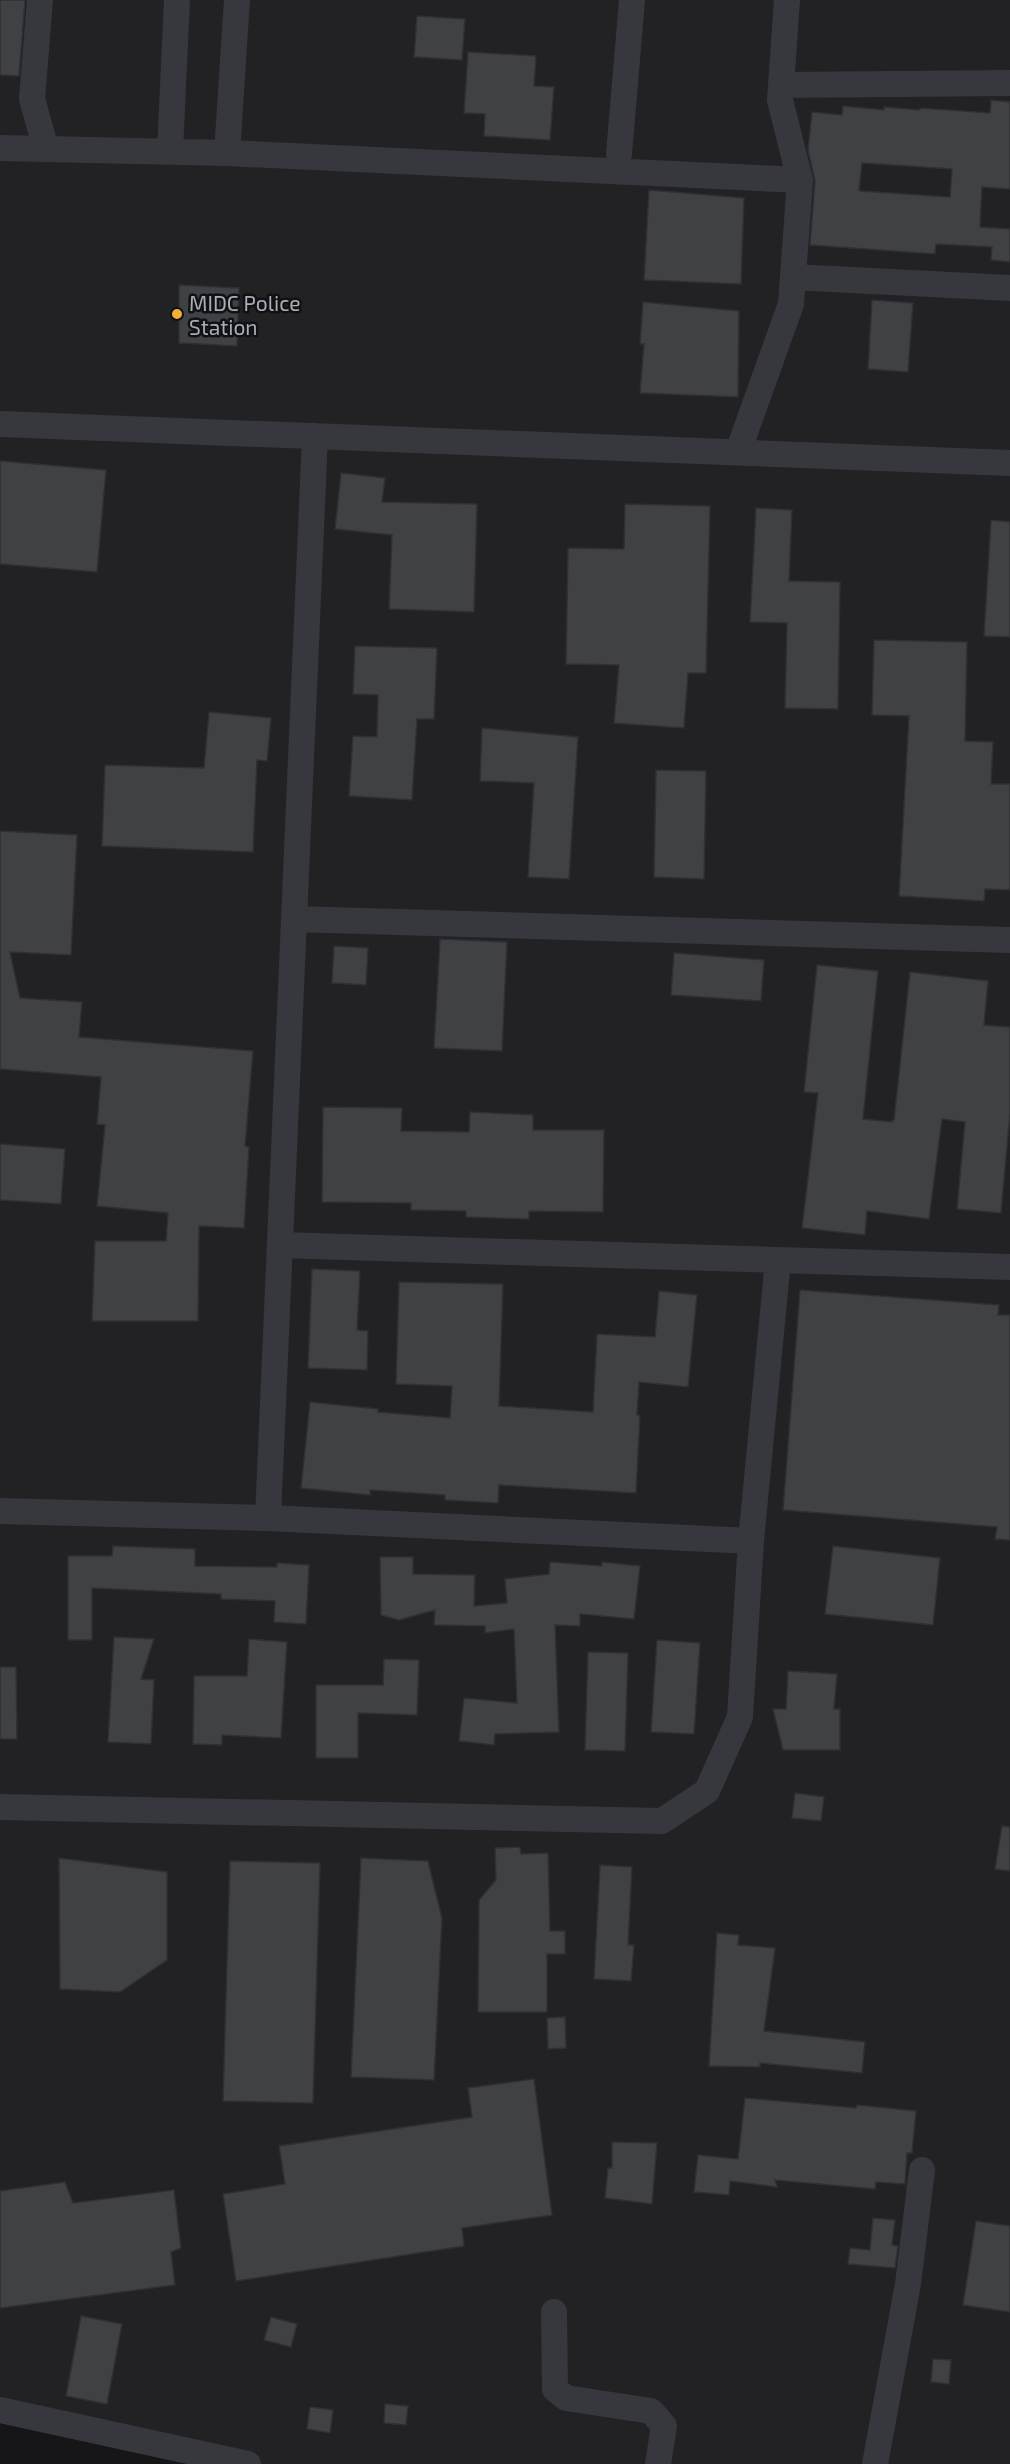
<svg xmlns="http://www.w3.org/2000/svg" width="1010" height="2464" font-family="'Exo 2',sans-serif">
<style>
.built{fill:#222225}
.building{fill:#404145;stroke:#303034;stroke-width:1.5;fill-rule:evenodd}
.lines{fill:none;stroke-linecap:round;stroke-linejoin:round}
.minor{stroke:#37383d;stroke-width:26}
.poi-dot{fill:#f2b134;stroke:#111113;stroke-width:2}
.labels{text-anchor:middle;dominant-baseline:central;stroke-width:5;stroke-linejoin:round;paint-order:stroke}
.poi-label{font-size:21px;fill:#a8adb8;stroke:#111113;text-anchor:start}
</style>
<rect width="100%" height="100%" fill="#161618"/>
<!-- built -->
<path class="built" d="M0,0H1010V2464H248L0,2410Z"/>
<!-- building -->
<path class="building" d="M0,0H25L19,76L0,75Z
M417,16L465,19L462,60L414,57Z
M468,52L536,56L534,86L554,87L550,140L484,136L485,114L464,113Z
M991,100L1010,102V189L982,187L980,227L1010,229V262L991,260L992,247L936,244L935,254L810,245L815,181L808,150L812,112L842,115L843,106L884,110V107L920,110V108L990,113ZM862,163L952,169L950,197L861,191L859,190Z
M649,190L744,198L741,284L644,280Z
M179,285L239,288L237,346L179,343Z
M872,300L913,303L908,372L868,369Z
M643,302L739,311L738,397L640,393L644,344H640Z
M0,461L106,470L97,572L0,564Z
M341,473L385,478L382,502L477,504L474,612L389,609L392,535L335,529Z
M625,504L710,506L706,673H688L684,728L614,723L619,665L566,664L568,548L624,549Z
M756,508L792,510L789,581L840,582L838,709L785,708L787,623L750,622Z
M991,520L1010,522V637L984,636Z
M874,640L967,642L965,741L993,742L991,784H1010V890L985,889L984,901L899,896L909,716L872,715Z
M355,646L437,648L434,719H417L412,800L349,796L353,736L377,737L378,695L353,694Z
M209,712L271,718L267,761L257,760L253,852L102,846L105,765L204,768Z
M482,728L578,737L569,879L528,877L534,783L480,781Z
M656,770L706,771L704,879L654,877Z
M0,831L77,835L71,955L10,952L20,998L82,1002L79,1037L253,1051L245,1146L249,1147L244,1228L199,1226L198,1321H92L95,1241H166L168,1213L97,1206L105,1125L97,1124L101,1077L0,1069Z
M440,939L507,942L502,1051L434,1048Z
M334,946L368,948L366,985L332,983Z
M674,953L764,960L761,1001L671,995Z
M817,965L878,971L863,1119L892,1122V1120H894L910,972L988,981L984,1025L1010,1027V1113L1001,1213L957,1209L965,1122L942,1119L929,1219L867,1211L865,1235L802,1228L818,1093L804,1092Z
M323,1107L402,1108L401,1131L469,1132L470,1112L533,1115V1130H604L603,1212L529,1211V1219L466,1217V1211L411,1210V1203L322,1202Z
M0,1144L65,1149L61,1204L0,1200Z
M312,1269L360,1271L357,1330L368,1331L367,1370L308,1368Z
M399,1282L503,1284L499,1406L593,1412L597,1334L655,1337L659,1291L697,1295L688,1387L639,1382L637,1415H640L636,1493L499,1485L498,1503L445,1500V1495L370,1490V1495L301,1488L310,1402L378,1409V1412L450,1418L452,1386L396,1384Z
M800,1290L999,1305L998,1315H1010V1540L995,1539L997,1527L783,1510Z
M113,1546L195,1549V1566L277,1567V1563L309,1565L306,1624L274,1622L275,1601L221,1599V1594L92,1588V1640H68V1556H112Z
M833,1546L940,1558L933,1625L825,1614Z
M380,1557H413V1574L475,1575L474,1606L507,1603L505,1579L549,1574L550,1562L602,1566V1562L640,1566L634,1619L580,1614V1626L555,1625L559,1732L495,1734L494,1745L459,1741L464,1698L517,1703L514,1629L485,1633V1626L434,1625L435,1610L399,1620L381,1615Z
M114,1637L154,1639L141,1679L154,1680L151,1744L108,1742Z
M249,1639L287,1642L281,1738L222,1735V1745L193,1744L194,1676H247Z
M657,1640L700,1643L694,1734L651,1732Z
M588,1652L628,1653L625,1751L585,1750Z
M384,1659L419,1660L417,1715L358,1713V1758H316V1685H383Z
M0,1667H16L17,1739H0Z
M788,1671L837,1674L834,1709H840V1750H783L773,1709H786Z
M795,1793L824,1797L821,1821L792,1818Z
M1002,1826L1010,1827V1871L995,1869Z
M520,1847L521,1854L548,1853L550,1931H565V1954H547V2012H478L479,1900L496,1880L495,1848Z
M59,1858L167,1872V1960L120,1992L60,1989Z
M361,1858L428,1861L442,1918L434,2080L351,2077Z
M230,1861L320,1863L313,2103L223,2101Z
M600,1865L632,1867L628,1945H634L631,1981L594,1979Z
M717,1933L739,1935L738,1945L775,1948L764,2031L865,2042L862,2073L760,2063V2067L709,2066Z
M565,2017L566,2048L548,2049L547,2018Z
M534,2079L552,2215L462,2228L464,2246L236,2281L223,2194L285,2184L279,2146L472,2117L468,2088Z
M745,2098L856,2108L857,2105L916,2111L912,2153H907L905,2184L876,2182L875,2189L775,2180L777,2187L730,2181L729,2195L694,2192L698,2155L738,2159Z
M612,2142L657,2143L652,2204L605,2198L608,2168H612Z
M65,2182L73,2203L174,2190L181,2248L171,2252L175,2285L0,2308V2191Z
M873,2218L895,2220L892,2245L898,2246L895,2268L848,2264L850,2248L870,2250Z
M976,2221L1010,2226V2312L963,2305Z
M81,2316L122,2324L107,2404L66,2396Z
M271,2317L297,2324L291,2347L264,2340Z
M933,2359L951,2360L949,2384L931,2382Z
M385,2404L408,2406L406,2425L384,2423Z
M310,2407L333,2410L330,2433L307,2429Z"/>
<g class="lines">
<!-- minor -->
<path class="minor" d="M40,0L32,99L46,149
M787,0L780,100L800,180
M781,85L1010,83
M0,148L227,153L237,0
M170,151L177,0
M227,153L800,180L791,304L738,452
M619,154L632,0
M793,277L1010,288
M0,424L1010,463
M294,919L1010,940
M280,1245L1010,1267
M0,1511L268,1518L315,436
M268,1518L751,1541L778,1260
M0,1807L662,1821L707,1791L740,1717L751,1541
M554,2312L555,2389L566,2398L651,2411L664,2426L658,2464
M0,2410L248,2464
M875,2464L908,2284L922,2170"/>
</g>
<!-- markers -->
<circle class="poi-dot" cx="177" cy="314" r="6"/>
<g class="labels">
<!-- poi labels -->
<g class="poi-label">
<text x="189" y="302">MIDC Police<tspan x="189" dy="24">Station</tspan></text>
</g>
</g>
</svg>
